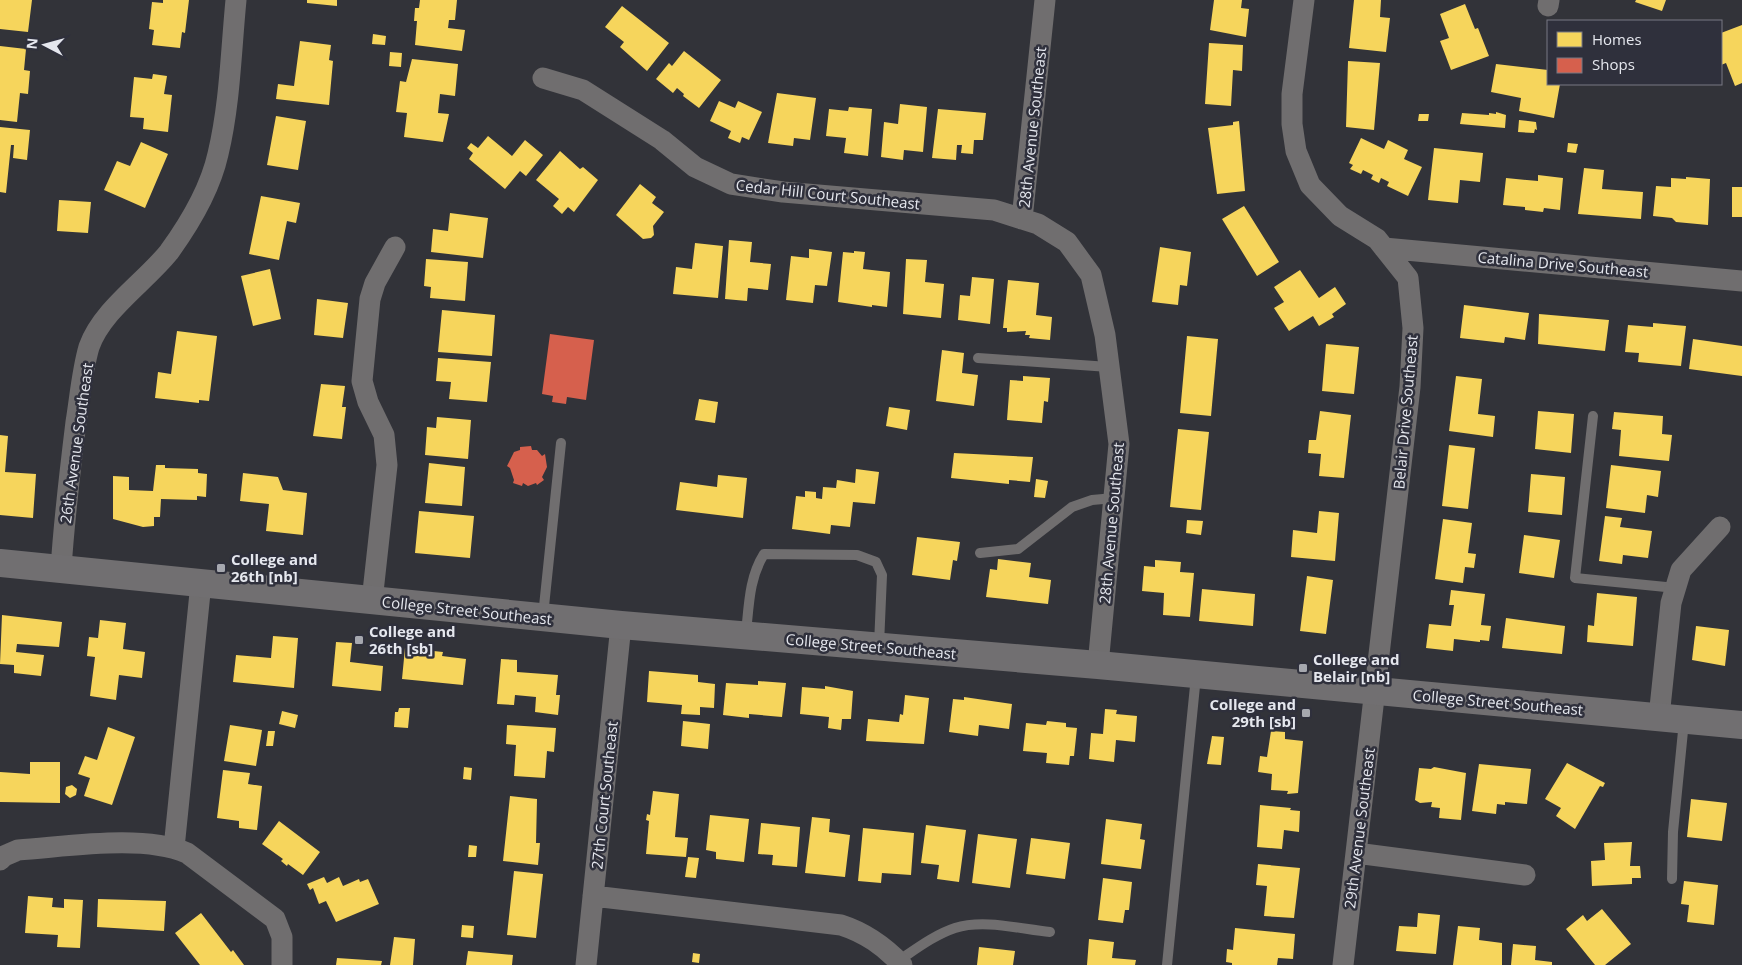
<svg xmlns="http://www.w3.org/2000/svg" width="1742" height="965" font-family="'Open Sans',sans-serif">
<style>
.homes{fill:#f6d55c}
.shops{fill:#d6604d}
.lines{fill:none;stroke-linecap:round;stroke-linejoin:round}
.lane{stroke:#706e6f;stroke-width:10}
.street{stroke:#706e6f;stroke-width:21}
.primary{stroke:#716f71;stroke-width:28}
.poi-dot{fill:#a6a8af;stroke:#2f303c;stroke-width:2}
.labels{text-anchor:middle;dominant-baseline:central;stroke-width:5;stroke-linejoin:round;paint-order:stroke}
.street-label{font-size:15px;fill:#e5e7ee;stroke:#2f303c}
.poi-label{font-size:15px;font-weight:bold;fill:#e5e7ee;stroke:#2f303c;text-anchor:start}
</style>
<rect width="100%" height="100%" fill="#323339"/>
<!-- homes -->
<path class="homes" d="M0,0H32L28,32L0,29Z
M163,0H189L185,33L182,32L180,48L152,45L154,30L149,29L152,2L163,3Z
M307,0H337V6L307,3Z
M420,0H457L455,20H449L448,28L465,30L462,51L415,45L417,21H414L415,8H419Z
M1214,0H1242L1241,8L1249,9L1246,37L1210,30Z
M1354,0H1381L1380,17L1390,18L1386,52L1349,48Z
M1636,0H1666L1662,11L1635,2Z
M1465,4L1475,29L1478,28L1489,56L1451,70L1440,41L1449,38L1440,14Z
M622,6L669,43L647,71L620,47L624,42L605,27Z
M1742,25V83L1735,86L1726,63L1721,65V33Z
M373,34L386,36L385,45L372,44Z
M300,41L331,45L329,60L333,61L329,105L276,99L278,84L294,86Z
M1209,43L1243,45L1242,71L1233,70L1231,106L1205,104Z
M0,46L26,49L24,70L30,71L28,94L20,93L17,122L0,120Z
M684,51L721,80L699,108L683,96L684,94L677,88L673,93L656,79L669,63L672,66Z
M390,52L402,53L401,67L389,66Z
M412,59L458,64L455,96L440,94L438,113L449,114L443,142L404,137L407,113L396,112L400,81L406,82Z
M1348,61L1380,63L1374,130L1346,127Z
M1496,64L1548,70V84H1560L1554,118L1519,111L1521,98L1491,92Z
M153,74L167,76L164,94L172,95L168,132L143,129L144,118L130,117L134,77L152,79Z
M777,93L816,98L810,140L794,138L793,146L768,143Z
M719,101L735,108L738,101L762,112L749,140L742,137L740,143L728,138L731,131L710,121Z
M900,104L927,107L923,152L904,150L903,160L881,157L884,122L898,124Z
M849,107L872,109L868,156L844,153L846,138L826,136L829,109L848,111Z
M938,109L986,113L983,140H974L973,154L961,153L962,145H957L956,160L932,158Z
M1496,112L1506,115L1505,128L1460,124L1462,113L1489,115V113L1496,114Z
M1419,114H1429L1428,121H1418Z
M276,116L306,121L298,170L267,165Z
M1519,120L1536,122L1537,130L1535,129L1534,133L1518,132Z
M1239,121L1245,191L1217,194L1208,128L1233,125V122Z
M0,127L30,130L27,160L13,158L14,145H11L6,193L0,192Z
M488,136L512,156L525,140L543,155L526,176L520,171L505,189L469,159L473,153L467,148L471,143L478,148Z
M1361,138L1384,149L1388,140L1408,150L1404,159L1422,167L1408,196L1387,186L1389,182L1381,178L1379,183L1371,179L1373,175L1363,170L1361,174L1350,169L1353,165L1349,163Z
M141,142L168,154L145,208L104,190L117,161L130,166Z
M1568,143L1578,144L1576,153L1567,152Z
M1434,148L1483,153L1480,182L1460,180L1458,203L1428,200Z
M560,151L580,169L583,167L598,180L574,212L568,207L562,214L553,206L559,199L536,180Z
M1584,168L1604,170L1602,189L1643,192L1641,219L1578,214Z
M1538,175L1563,178L1560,210L1544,208L1543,212L1525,210V207L1503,205L1506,178L1538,181Z
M1686,177L1710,179L1708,225L1676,222L1672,218L1653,216L1656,186L1671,187V178L1686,179Z
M640,184L656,197L652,203L664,212L653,226L654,235L651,238L643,239L616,215Z
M1732,187H1742V217H1732Z
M261,196L300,203L296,223L287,221L279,260L249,254Z
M59,200L91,202L88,233L57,231Z
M1244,206L1279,262L1257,276L1222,219Z
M450,213L488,218L483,258L431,252L433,229L448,231Z
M729,240L752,242L750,262L771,264L768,290L748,288L747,301L725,299Z
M695,243L723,246L718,298L673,294L676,267L692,269Z
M1160,247L1191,252L1187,286L1180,285L1178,305L1152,302Z
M809,249L832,252L827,286L815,285L813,303L786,300L791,256L809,258Z
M854,251L865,252L863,269L890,272L887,307L872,305V307L838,302L843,252L854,253Z
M426,259L468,262L465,301L430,298L431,287L424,286Z
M906,259L927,260L925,282L944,284L941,318L903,314Z
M270,269L281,319L253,326L241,276Z
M1300,270L1319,298L1335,287L1346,304L1332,314L1334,317L1319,326L1313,316L1289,331L1274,308L1284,302L1274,287Z
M972,277L994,279L990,324L958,320L960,295L970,296Z
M1008,280L1039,283L1036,315L1052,317L1050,340L1029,338L1030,335H1025L1026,331L1007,332V328H1003Z
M317,299L348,303L343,338L314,335Z
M1464,305L1529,313L1525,340L1505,337L1504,343L1460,338Z
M442,310L495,315L492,356L438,352Z
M1539,314L1609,320L1605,351L1538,344Z
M1653,323L1686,326L1681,366L1638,362L1639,353L1625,352L1628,325L1653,327Z
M177,331L217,336L209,401L199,400V403L155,398L158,372L171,374Z
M1187,336L1218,339L1211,416L1180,413Z
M1693,339L1742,346V376L1689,369Z
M1326,344L1359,347L1354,394L1322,391Z
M942,350L964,353L962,373L978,375L974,406L936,401Z
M438,358L491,362L487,402L449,399L451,382L436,381Z
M1023,376L1050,378L1048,402L1044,401L1042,423L1007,420L1010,380L1023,381Z
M1456,376L1482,379L1478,414L1495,416L1493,437L1449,431Z
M321,384L345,386L342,407H346L342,439L313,436Z
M699,399L718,402L715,423L695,420Z
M889,407L910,410L907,430L886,426Z
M1320,411L1351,415L1344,478L1319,476L1321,454L1308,453L1309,440H1316Z
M1538,411L1574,414L1571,453L1535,449Z
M1614,412L1663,416L1662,434L1672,435L1669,461L1619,456L1621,430L1612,429Z
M437,417L471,420L468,459L425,455L427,427L436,428Z
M1178,429L1209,432L1201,510L1170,507Z
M0,435L8,436L5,472L36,474L33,518L0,515Z
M1449,445L1475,448L1468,509L1442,506Z
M954,453L1033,457L1030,482L1009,480V484L951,478Z
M429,463L465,467L462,506L425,503Z
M156,465H165V468L198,469V473L207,474L206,497L197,496V500L161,499L160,517H154V526L143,527L113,519V476L129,477V490L153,491Z
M1611,465L1661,471L1658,497L1647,495L1645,513L1606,508Z
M856,469L879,472L875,504L853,502L850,527L831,525L830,534L792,529L796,496L805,497V491L816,492V498L822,499L823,487L836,488L837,480L855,483Z
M243,473L278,477L283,490L307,493L303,535L266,531L269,504L240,501Z
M1531,474L1565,477L1562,515L1528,512Z
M718,475L747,478L743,518L676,510L680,482L717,487Z
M1036,479L1048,481L1045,498L1034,497Z
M419,511L474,516L470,558L415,553Z
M1319,511L1339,513L1335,561L1291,557L1293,530L1317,533Z
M1605,516L1622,518L1620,527L1652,531L1648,558L1623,555L1622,564L1599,561Z
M1443,519L1472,523L1468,553L1476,554L1474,568L1465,567L1463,583L1435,579Z
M1187,520L1203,521L1201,535L1186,533Z
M1524,535L1560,540L1554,578L1519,573Z
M917,537L960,542L957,561L953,560L950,580L912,575Z
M998,559L1031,563L1029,577L1051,580L1048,604L986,597L990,569L997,570Z
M1155,560L1181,562L1180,572L1194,573L1190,617L1163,615L1164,593L1142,591L1144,566L1155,567Z
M1307,576L1333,580L1326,634L1300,631Z
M1202,589L1255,594L1253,626L1199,621Z
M1451,590L1485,594L1481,625L1491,626L1489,641L1480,640V642L1454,639L1453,651L1426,648L1429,624L1451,626L1454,605H1449Z
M1597,593L1637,597L1633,646L1587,642L1588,625L1594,626Z
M2,615L62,622L59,647L17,644L16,652L44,655L41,676L14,673V665L0,664Z
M1506,618L1565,626L1562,654L1502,648Z
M100,620L126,623L123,649L145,652L142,678L119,675L116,700L90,696L95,657L87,656L89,637L98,638Z
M1696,626L1729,630L1725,666L1692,660Z
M273,636L298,638L294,688L233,682L236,655L271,658Z
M336,642L352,643L350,662L383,666L381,691L332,686Z
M405,648L443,652L442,656L466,659L463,685L402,679Z
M501,659L517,660V672L558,675L556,695H560L558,715L535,712L536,697L515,695L514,705L497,704Z
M649,671L698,675V682L715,684L714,708L700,707V715L681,714L682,705L647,702Z
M758,681L786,683L782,717L749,714V718L723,715L726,683L758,685Z
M825,686L853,691L851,719H842L841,730L828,728L829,717L800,714L802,687L825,689Z
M905,695L929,698L924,744L866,741L868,719L899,722L900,714L903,715Z
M964,697L1012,704L1009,729L979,725L978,736L949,732L953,699L964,700Z
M399,708H410L408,728L394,727L395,712H398Z
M1105,709L1117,710L1116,714L1137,716L1135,742L1116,740L1114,762L1089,759L1091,733L1103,734Z
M282,711L298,715L295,728L279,724Z
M683,721L710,724L708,749L681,746Z
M1047,721L1066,723V727L1077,728L1074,756H1070L1069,765L1046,763L1047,753L1023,751L1026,723L1046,725Z
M230,725L262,730L256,766L224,761Z
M507,725L556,728L554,752L547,751L545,778L514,776L516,745L506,744Z
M108,727L135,737L112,805L84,796L90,778L78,774L85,756L97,760Z
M268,731H275L273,746H266Z
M1271,731L1285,732V739L1303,741L1298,793L1287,794L1288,791L1271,790L1272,774L1258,772L1260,756L1267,757Z
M1212,736L1224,737L1221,765L1207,764Z
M30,762H60V803L0,802V772L30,774Z
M1567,763L1605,783L1603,787L1600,786L1575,829L1556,816L1561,808L1545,799Z
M1479,764L1531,769L1527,804L1505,802V805L1497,804L1496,814L1472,811Z
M464,767L472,768L471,780L463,779Z
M1434,767L1466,773L1461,820L1439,818L1440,808L1431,807L1432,802L1420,803L1415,800L1419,768L1431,769Z
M223,770L250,773L248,784L262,786L257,830L239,828V821L217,818Z
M72,785L77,789L76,795L70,798L65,794L66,787Z
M653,791L679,794L675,837L688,838L686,857L646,854L649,821L646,820L647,814L650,815Z
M510,796L537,799L536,843H540L538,865L503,861Z
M1691,799L1727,803L1722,841L1687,837Z
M1260,805L1291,808L1290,810L1300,811L1299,832L1284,830L1282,849L1257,847Z
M710,815L749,819L744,862L716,859V852L706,850Z
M812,817L830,819L829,832L850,835L845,877L805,873Z
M1106,819L1142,824L1140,839L1145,840L1141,869L1101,864Z
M279,821L320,852L303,875L288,864L287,866L281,861L283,859L262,844Z
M761,823L800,827L797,867L772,865L773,855L758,854Z
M926,825L966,830L959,882L937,879L939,865L921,863Z
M863,828L914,833L911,875L882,873L881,883L858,881Z
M978,834L1017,839L1010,888L972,883Z
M1031,838L1070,843L1065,879L1026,874Z
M1632,842L1630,866H1640L1641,878H1632V884L1592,886L1591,861L1605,860L1604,843Z
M469,845L477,846L476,857H468Z
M688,857L699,858L696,878L685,877Z
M1258,864L1300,868L1294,918L1264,916L1267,886L1256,885Z
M514,871L543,874L536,938L507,935Z
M324,877L327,883L339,877L343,886L359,879L360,882L368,879L379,904L336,922L326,901L319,904L313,888L310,890L307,884Z
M1103,878L1132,882L1129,910H1125L1123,923L1098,920Z
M1684,881L1718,885L1714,925L1687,922L1689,905L1681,904Z
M28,896L53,898L52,907L64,908V899L83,900L80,948L57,947L58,935L25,933Z
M98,899L166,901L164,931L97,927Z
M1602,909L1631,944L1605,965H1595L1566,929L1583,915L1587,921Z
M201,913L231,952L233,950L244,965H200L175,933Z
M1418,913L1440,915L1436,954L1396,951L1399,926L1417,927Z
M462,925L474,926L473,938L461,937Z
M1458,926L1480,928L1479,940L1502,943V965H1453Z
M1235,928L1295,934L1293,959L1278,958L1277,965H1232V963L1226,962L1227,949L1233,950Z
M394,937L415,939L413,965H390Z
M1089,939L1114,942L1112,958L1136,960L1135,965H1087Z
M1513,944L1536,946L1535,960L1552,962V965H1511Z
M979,947L1015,951L1013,965H977Z
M468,951L513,955L512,965H466Z
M693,953L700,954L699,963L692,962Z
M337,958L382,961L381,965H336Z"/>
<!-- shops -->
<path class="shops" d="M550,334L594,340L586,400L567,397L566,404L552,402L553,396L542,394Z
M531,446L532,450H537L542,456L545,454L547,467L542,477L544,480L537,485L536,483L528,486L523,483L522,486L513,483L514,480L510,468L507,466L514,452L520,450V447Z"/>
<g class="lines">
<!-- lane -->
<path class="lane" d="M978,358L1109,367
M1593,416L1575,578L1676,588
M980,553L1018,549L1072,507L1092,500L1114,498
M543,616L561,443
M746,633C749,605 749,578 764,554L857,555L876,562L882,575L879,645
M1672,879L1673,832L1684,721
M898,961C916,949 934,935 955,928C984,919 1020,929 1050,932
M1167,965L1196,676"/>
<!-- street -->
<path class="street" d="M1304,0L1292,94V124L1296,151L1310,185L1340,216L1377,239L1408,278L1413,328L1410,387L1343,965
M1548,6L1549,0
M543,78L583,90L662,140L695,167L731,184L783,192L994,210L1038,224L1067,242L1091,275L1105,335L1119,444L1098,665
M1022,219L1045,0
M1384,248L1742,281
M61,569C64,520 70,471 76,422C80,398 82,371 89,347C102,310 145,282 169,252C190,223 210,190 218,154C230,104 231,51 236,0
M372,601L387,465L384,435L368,402L362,381L370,299L375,283L395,247
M1659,717L1671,603L1681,570L1720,527
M174,848L201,583
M1356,853L1525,875
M0,860L4,856L18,850C66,847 142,834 187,853L275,919L282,937V965
M593,896L841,925C866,933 884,946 902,965
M586,965L621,625"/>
<!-- primary -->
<path class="primary" d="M0,563L621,625L1098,665L1742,725"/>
</g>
<!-- markers -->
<g class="poi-dot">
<rect x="216" y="563" width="10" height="10" rx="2.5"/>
<rect x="354" y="635" width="10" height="10" rx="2.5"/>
<rect x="1298" y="663" width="10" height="10" rx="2.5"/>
<rect x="1301" y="708" width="10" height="10" rx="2.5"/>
</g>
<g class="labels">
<!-- street labels -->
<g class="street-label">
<text transform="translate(1032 127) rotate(-84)">28th Avenue Southeast</text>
<text transform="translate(828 194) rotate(6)">Cedar Hill Court Southeast</text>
<text transform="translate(1563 264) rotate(5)">Catalina Drive Southeast</text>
<text transform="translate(1405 412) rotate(-85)">Belair Drive Southeast</text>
<text transform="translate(76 443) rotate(-82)">26th Avenue Southeast</text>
<text transform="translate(1111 523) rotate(-85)">28th Avenue Southeast</text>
<text transform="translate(467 610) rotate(6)">College Street Southeast</text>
<text transform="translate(871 646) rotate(5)">College Street Southeast</text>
<text transform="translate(1498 702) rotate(5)">College Street Southeast</text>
<text transform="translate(604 795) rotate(-84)">27th Court Southeast</text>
<text transform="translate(1359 828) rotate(-83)">29th Avenue Southeast</text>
</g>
<!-- poi labels -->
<g class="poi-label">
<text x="231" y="559">College and<tspan x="231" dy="17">26th [nb]</tspan></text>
<text x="369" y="631">College and<tspan x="369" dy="17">26th [sb]</tspan></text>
<text x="1313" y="659">College and<tspan x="1313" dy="17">Belair [nb]</tspan></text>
<text x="1296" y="704" text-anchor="end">College and<tspan x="1296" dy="17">29th [sb]</tspan></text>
</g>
</g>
<!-- legend -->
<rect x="1547" y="20" width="175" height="65" fill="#2f303c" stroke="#787983"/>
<rect x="1557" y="32" width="25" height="15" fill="#f6d55c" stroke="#787983"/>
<text x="1592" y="45" font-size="15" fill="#e5e7ee">Homes</text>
<rect x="1557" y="58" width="25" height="15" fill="#d6604d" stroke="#787983"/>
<text x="1592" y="70" font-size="15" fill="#e5e7ee">Shops</text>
<!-- north arrow -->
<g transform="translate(45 45) rotate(276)" stroke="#2f303c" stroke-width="4" paint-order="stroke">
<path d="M0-4L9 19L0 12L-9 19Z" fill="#e5e7ee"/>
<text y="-8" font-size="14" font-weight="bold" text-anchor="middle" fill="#e5e7ee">N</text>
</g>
</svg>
